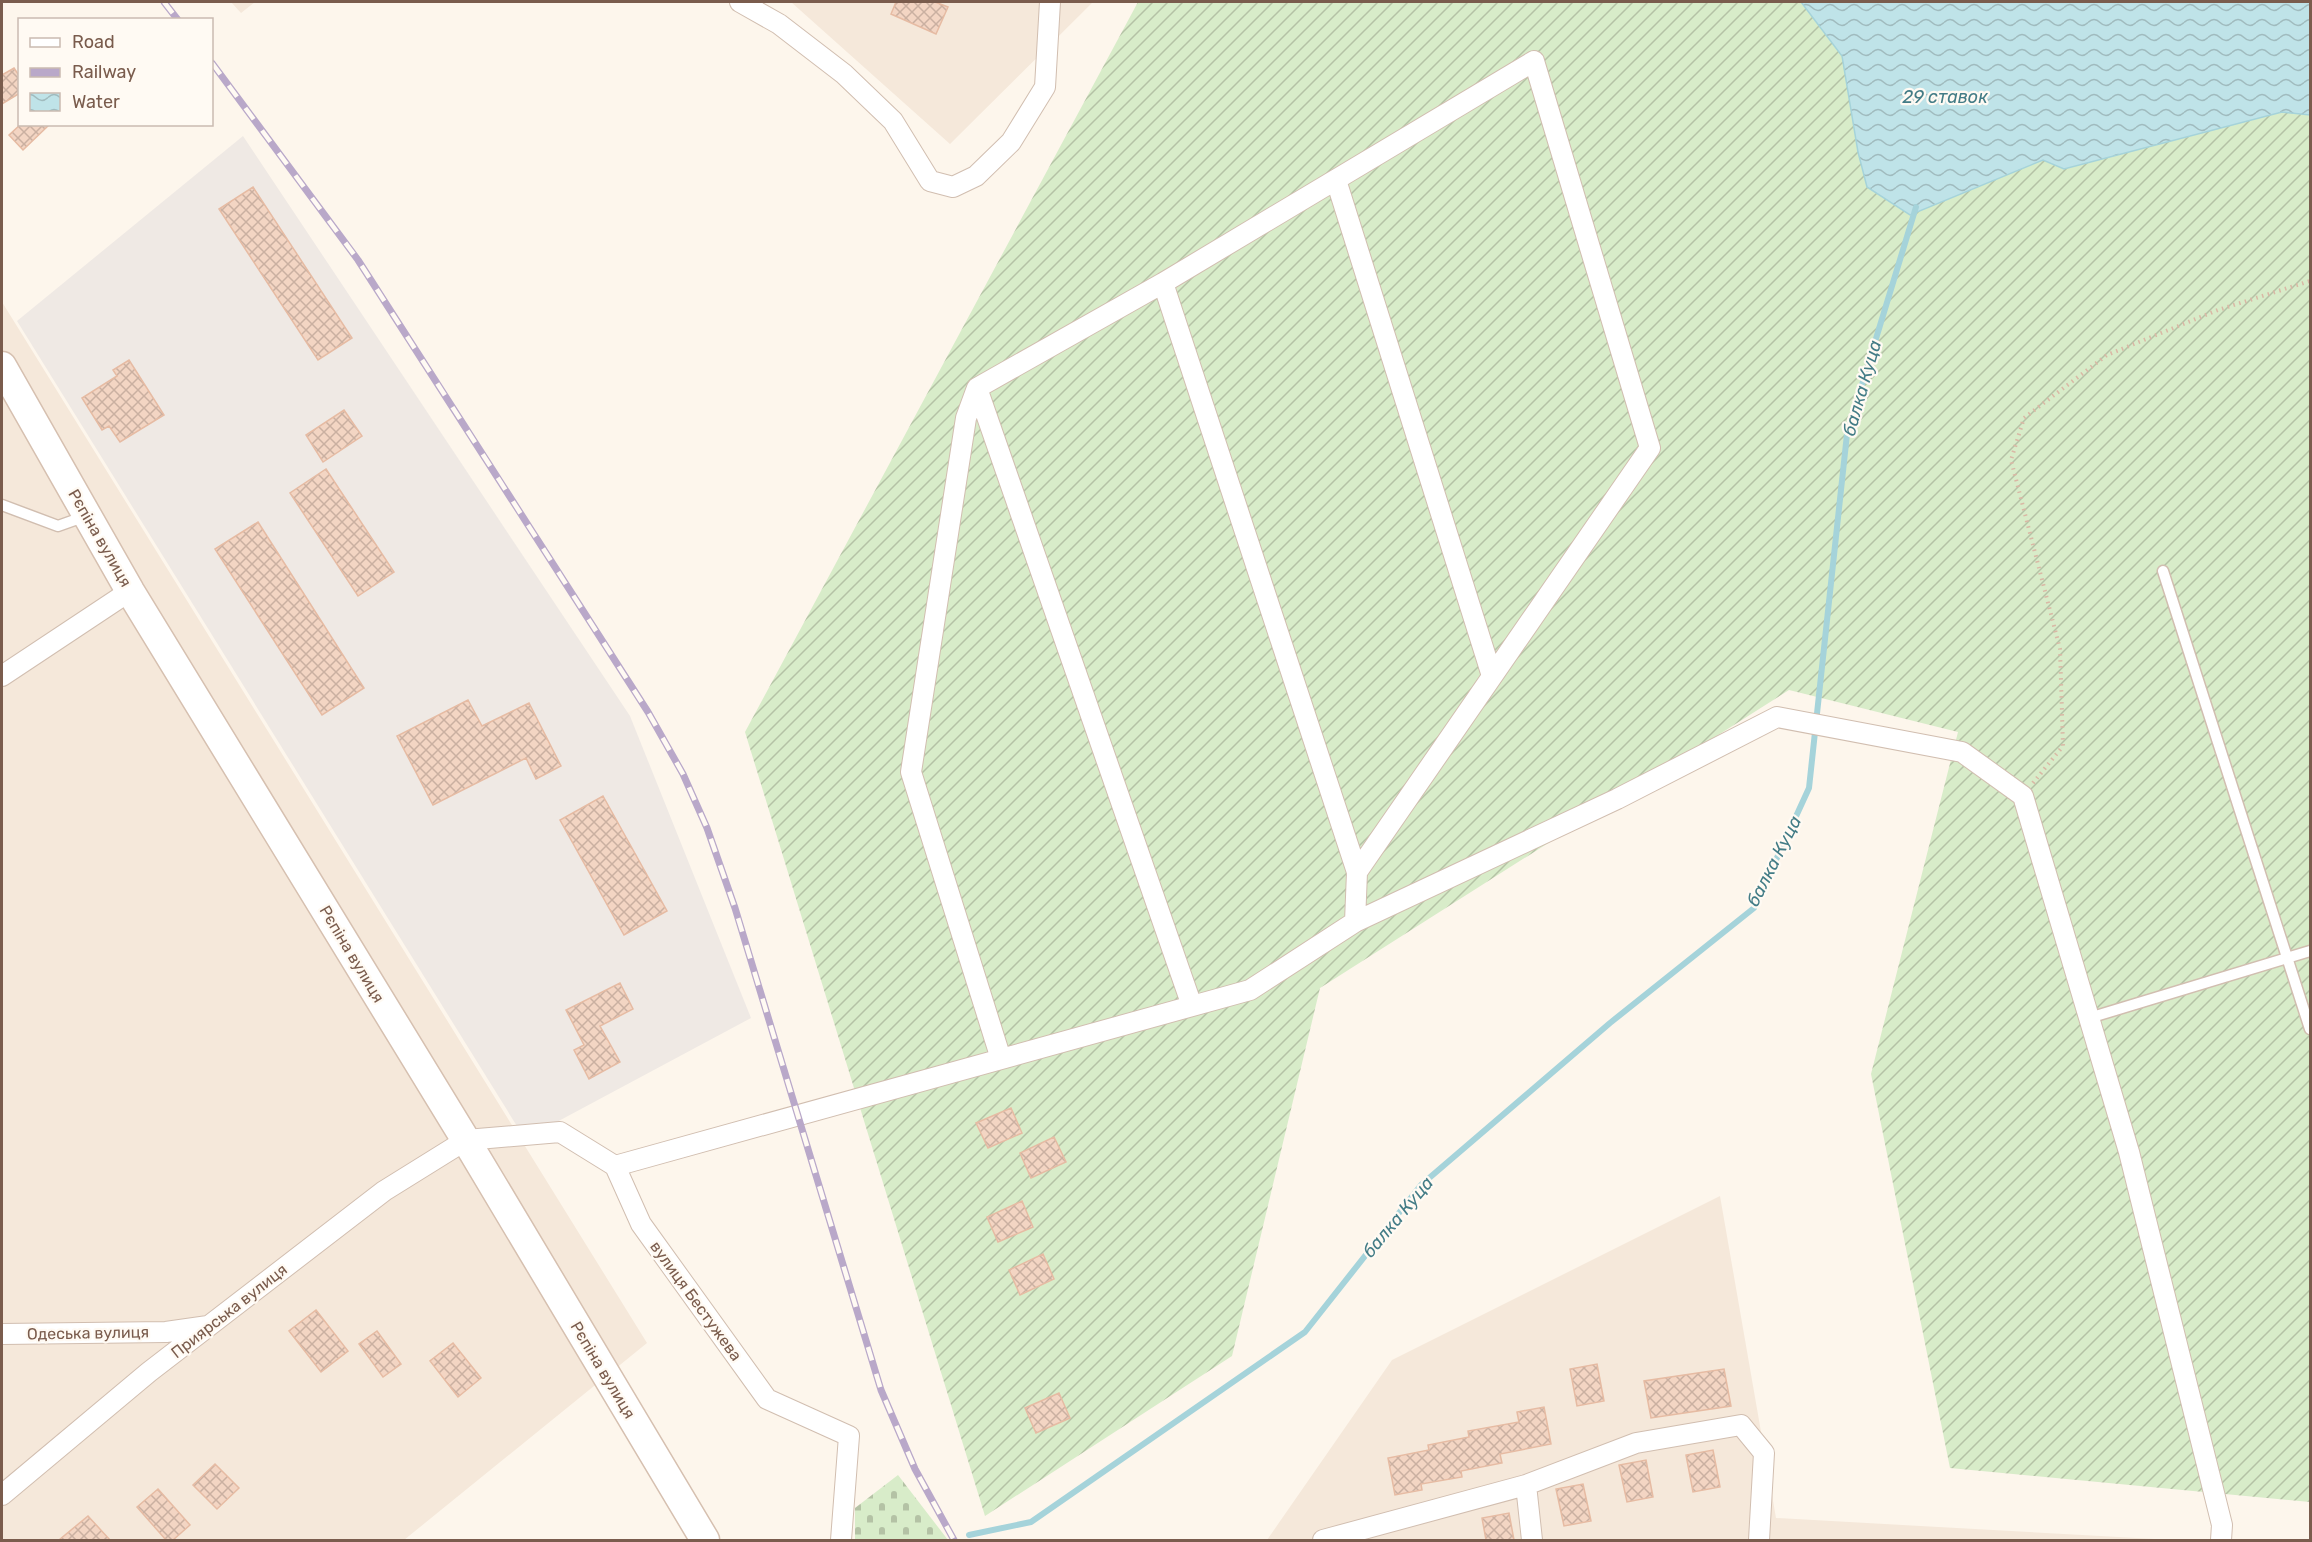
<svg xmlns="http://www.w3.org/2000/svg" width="2312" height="1542" font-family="Rubik,sans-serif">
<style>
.residential{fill:#f5e8da}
.industrial{fill:#efe9e4}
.cemetery{fill:url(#cemetery-stones)}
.garden{fill:url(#garden-furrows)}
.water{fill:url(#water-waves);stroke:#a5d3da;stroke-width:1.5}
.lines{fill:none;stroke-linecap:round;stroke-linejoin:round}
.stream{stroke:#a5d3da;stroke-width:6}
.building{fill:url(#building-cross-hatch);stroke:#e6bba3;stroke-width:1.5}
.lane-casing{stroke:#d1beb0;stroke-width:13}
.street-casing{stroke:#d1beb0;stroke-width:22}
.secondary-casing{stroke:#d6c0b0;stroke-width:31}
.path{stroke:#d9b8a5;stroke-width:4;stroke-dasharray:1.5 4.5;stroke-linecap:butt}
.lane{stroke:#fff;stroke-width:10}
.street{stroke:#fff;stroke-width:20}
.secondary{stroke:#fff;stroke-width:28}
.rail-casing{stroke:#b9a8c9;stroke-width:7}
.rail{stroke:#fffaf3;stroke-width:4.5;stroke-dasharray:14;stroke-linecap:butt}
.labels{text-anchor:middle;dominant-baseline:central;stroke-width:4.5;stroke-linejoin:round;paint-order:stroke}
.street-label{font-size:16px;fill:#7a5c4d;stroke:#fffaf3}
.water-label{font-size:18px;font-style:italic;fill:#437c86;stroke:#fffaf3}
</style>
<defs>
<pattern id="cemetery-stones" width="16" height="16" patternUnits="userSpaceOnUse" patternTransform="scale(1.5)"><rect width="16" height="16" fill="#d8ecc9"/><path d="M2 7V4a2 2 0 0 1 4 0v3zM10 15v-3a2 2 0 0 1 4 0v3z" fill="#b4c2a5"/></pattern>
<pattern id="garden-furrows" width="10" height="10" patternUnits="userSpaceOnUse" patternTransform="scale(1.5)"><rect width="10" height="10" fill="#d8ecc9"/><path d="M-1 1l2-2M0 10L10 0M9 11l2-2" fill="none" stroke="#b4c2a5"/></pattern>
<pattern id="water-waves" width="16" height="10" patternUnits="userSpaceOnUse" patternTransform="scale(1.5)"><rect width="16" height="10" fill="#bfe3e8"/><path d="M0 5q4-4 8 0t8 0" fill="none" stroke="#a0bbbe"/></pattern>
<pattern id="building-cross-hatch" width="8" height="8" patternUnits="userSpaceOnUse" patternTransform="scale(1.5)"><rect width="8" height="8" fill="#f3d5c3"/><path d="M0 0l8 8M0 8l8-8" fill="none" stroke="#cab0a1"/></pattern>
</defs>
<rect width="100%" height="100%" fill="#fdf6ec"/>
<!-- residential -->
<path class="residential" d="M231,2H255L241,13Z
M791,2H1093L950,144Z
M2,302L647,1343L404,1540H2Z
M1720,1196L1776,1518L2173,1540H1267L1392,1360Z"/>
<!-- industrial -->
<path class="industrial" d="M243,136L630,716L751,1018L525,1139L17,321Z"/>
<!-- cemetery -->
<path class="cemetery" d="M898,1475L948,1540H855V1508Z"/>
<!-- garden -->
<path class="garden" d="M1138,2H2310V1502L1950,1468L1871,1074L1958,732L1789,690L1320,988L1232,1356L985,1516L745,732Z"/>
<!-- water -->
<path class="water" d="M1801,2H2310V115L2282,112L2064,169L2043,160L1910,215L1867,187L1858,152L1842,56Z"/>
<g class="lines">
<!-- stream -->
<path class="stream" d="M969,1535L1031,1522L1305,1332L1421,1185L1610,1023L1754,908L1809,788L1847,434L1916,207"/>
</g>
<!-- building -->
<path class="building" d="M896,2H935L948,7L936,34L891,14Z
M14,68L20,77V93L2,104V75Z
M21,124H50L23,150L9,135Z
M253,187L352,338L318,360L219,209Z
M129,360L164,415L120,442L109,426L102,430L82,398L117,376L113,370Z
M344,410L362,436L323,462L306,435Z
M326,469L394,572L358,596L290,493Z
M258,522L364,688L322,715L215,549Z
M468,700L482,726L529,703L561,766L536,779L526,758L433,805L397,736Z
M603,796L667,911L624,935L560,820Z
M620,983L633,1009L600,1026L620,1062L589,1079L574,1050L584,1045L566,1010Z
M1011,1108L1022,1133L988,1148L976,1123Z
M1054,1137L1066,1162L1031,1178L1020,1153Z
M1022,1201L1033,1227L998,1242L987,1217Z
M1043,1254L1054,1279L1020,1295L1009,1270Z
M316,1310L348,1351L321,1372L289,1331Z
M377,1331L401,1364L383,1377L359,1344Z
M453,1343L481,1378L458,1397L430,1361Z
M1597,1364L1604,1401L1577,1406L1570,1369Z
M1724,1369L1731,1406L1651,1418L1644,1381Z
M1059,1393L1070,1418L1036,1433L1025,1408Z
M1544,1407L1551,1444L1500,1454L1502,1463L1461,1471L1462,1477L1421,1484L1422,1490L1395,1495L1388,1458L1429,1450L1428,1445L1469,1437L1468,1431L1519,1422L1517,1412Z
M1713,1450L1720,1487L1693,1492L1686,1455Z
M1646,1460L1653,1497L1627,1502L1619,1465Z
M215,1464L239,1488L217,1509L193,1485Z
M1583,1484L1591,1521L1564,1526L1556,1489Z
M158,1489L190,1525L173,1540H166L137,1507Z
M1509,1513L1514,1540H1486L1482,1518Z
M88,1516L110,1540H59Z"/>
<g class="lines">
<defs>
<path id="lane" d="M2,505L58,526L86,516
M2163,571L2310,1029
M2089,1018L2310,951"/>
<path id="street" d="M740,2L779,24L844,74L893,121L930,181L953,187L976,176L1011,142L1045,87L1050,2
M1336,180L1492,676
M977,388L1192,1006
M2,676L130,591
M1355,922L1357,872L1163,283L1534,61L1650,448L1357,872
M1001,1059L911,772L966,418L977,388L1163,283
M615,1166L1250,990L1355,922L1617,799L1777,717L1962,752L2023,796L2129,1152L2222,1525L2221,1540
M2,1334L166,1332L208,1326
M2,1495L149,1372L384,1191L466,1140L560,1132L615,1166L641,1224L767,1399L849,1436L841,1540
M1323,1540L1526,1485
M1532,1540L1526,1485L1636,1443L1741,1425L1764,1453L1759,1540"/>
<path id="secondary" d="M2,366L130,591L473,1152L705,1540"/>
</defs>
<!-- lane casing -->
<use href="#lane" class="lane-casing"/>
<!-- street casing -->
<use href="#street" class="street-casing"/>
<!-- secondary casing -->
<use href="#secondary" class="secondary-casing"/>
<!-- path -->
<path class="path" d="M2033,783L2063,746L2060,649L2011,460L2024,418L2107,355L2218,310L2310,281"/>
<!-- lane -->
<use href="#lane" class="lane"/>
<!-- street -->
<use href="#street" class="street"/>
<!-- secondary -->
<use href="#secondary" class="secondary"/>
<defs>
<path id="rail" d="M164,2L178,20
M212,63L358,260L648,712L683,774L707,828L735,908L881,1390L915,1469L954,1540"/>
</defs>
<!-- rail casing -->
<use href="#rail" class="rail-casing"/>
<!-- rail -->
<use href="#rail" class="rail"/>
</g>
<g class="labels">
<!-- street labels -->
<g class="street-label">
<text transform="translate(100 538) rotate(60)">Рєпіна вулиця</text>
<text transform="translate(352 954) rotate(59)">Рєпіна вулиця</text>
<text transform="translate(696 1301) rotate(54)">вулиця Бестужева</text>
<text transform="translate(229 1311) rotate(-38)">Приярська вулиця</text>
<text transform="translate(88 1333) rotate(-1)">Одеська вулиця</text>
<text transform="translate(603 1370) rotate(59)">Рєпіна вулиця</text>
</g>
<!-- water labels -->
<g class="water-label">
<text x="1945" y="97">29 ставок</text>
<text transform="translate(1862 388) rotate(-74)">балка Куца</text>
<text transform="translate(1774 861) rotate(-63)">балка Куца</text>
<text transform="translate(1398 1217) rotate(-50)">балка Куца</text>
</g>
</g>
<!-- border -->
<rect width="2312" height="1542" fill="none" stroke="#7a5c4d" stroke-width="6"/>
<!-- legend -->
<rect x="18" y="18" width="195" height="108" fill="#fffaf3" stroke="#cabbb1" stroke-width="1.5"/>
<rect x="30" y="38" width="30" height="9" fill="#ffffff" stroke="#cabbb1" stroke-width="1.5"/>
<text x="72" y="48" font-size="18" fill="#7a5c4d">Road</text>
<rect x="30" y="68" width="30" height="9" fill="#b9a8c9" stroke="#cabbb1" stroke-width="1.5"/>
<text x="72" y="78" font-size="18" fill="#7a5c4d">Railway</text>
<rect x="30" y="93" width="30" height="18" fill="url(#water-waves)" stroke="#cabbb1" stroke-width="1.5"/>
<text x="72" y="108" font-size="18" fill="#7a5c4d">Water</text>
</svg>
